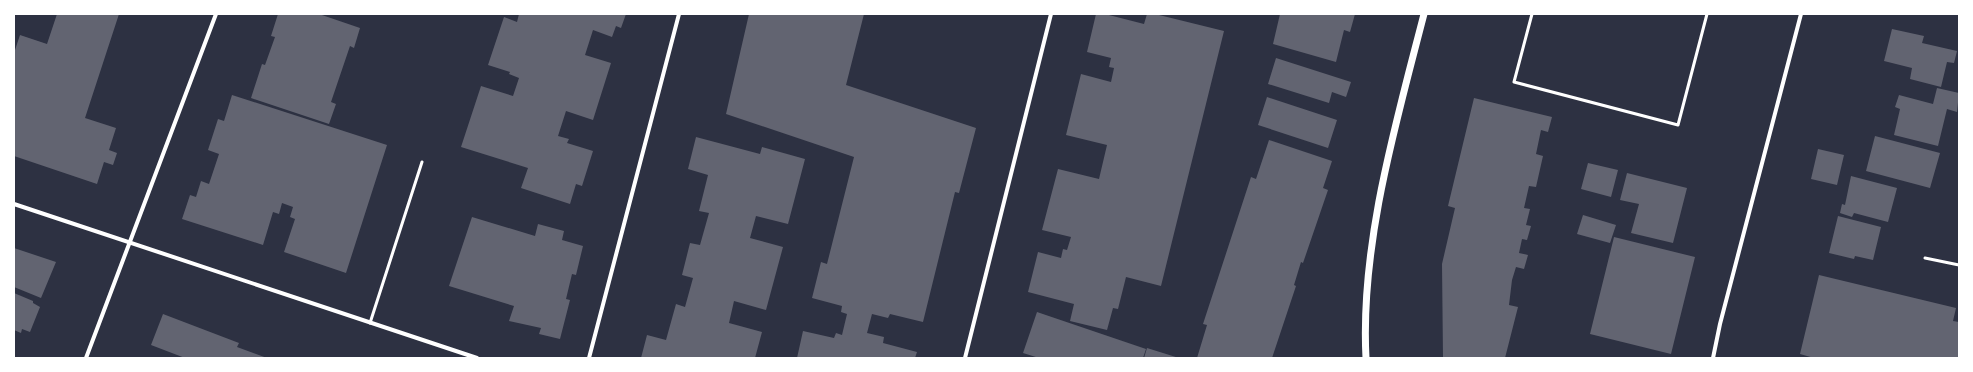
<svg xmlns="http://www.w3.org/2000/svg" width="1973" height="372" font-family="'Alegreya Sans',sans-serif">
<style>
.building{fill:#626471}
.lines{fill:none;stroke-linecap:round;stroke-linejoin:round}
.service{stroke:#fff;stroke-width:3}
.minor{stroke:#fff;stroke-width:4}
.tertiary{stroke:#fff;stroke-width:7}
</style>
<rect width="100%" height="100%" fill="#2d3142"/>
<!-- building -->
<path class="building" d="M57,14H119L85,118L116,128L109,150L117,153L113,165L104,162L97,184L14,156V53L20,35L47,44Z
M278,14H319L360,28L354,48L350,46L331,102L336,104L329,124L251,98L262,64L265,65L275,37L271,36Z
M519,14H626L621,28L616,26L612,37L593,30L585,55L611,63L593,120L566,111L558,136L569,139L567,143L593,151L582,186L576,184L570,204L521,188L528,168L461,147L481,86L513,96L519,78L509,74L510,72L488,65L504,17L517,22Z
M749,14H864L846,85L976,128L959,193L955,192L923,322L890,314L888,318L872,314L867,333L884,337L883,343L917,352L915,358H797L803,331L834,338L836,333L842,335L847,314L841,312L842,306L812,298L821,262L827,264L854,157L726,114Z
M1096,14H1105L1144,24L1147,14H1155L1224,31L1161,286L1126,277L1118,309L1113,308L1107,330L1070,321L1074,304L1028,292L1038,252L1061,258L1063,249L1067,250L1071,237L1042,230L1058,169L1099,179L1107,145L1066,135L1081,74L1111,82L1114,68L1109,67L1111,58L1087,52Z
M1280,14H1355L1350,32L1344,30L1336,62L1273,44Z
M1892,29L1924,36L1922,43L1957,51L1954,63L1947,62L1941,87L1910,79L1912,68L1884,61Z
M1276,58L1351,82L1346,97L1332,92L1329,103L1268,84Z
M1937,88L1959,93L1957,112L1947,109L1938,146L1894,135L1900,109L1895,107L1899,95L1933,104Z
M232,95L387,145L346,273L284,252L295,219L290,217L293,207L282,203L279,214L273,212L263,245L182,219L190,195L196,197L201,181L209,184L219,154L208,150L218,119L224,121Z
M1267,97L1337,120L1328,148L1258,125Z
M1474,98L1552,117L1548,132L1541,130L1536,154L1543,156L1536,187L1529,186L1524,208L1530,209L1526,225L1531,226L1527,240L1522,239L1519,253L1528,255L1524,269L1516,267L1512,280L1509,305L1518,307L1505,358H1443L1442,264L1455,208L1448,206Z
M1875,136L1940,153L1930,188L1866,171Z
M696,137L760,154L762,147L805,159L788,224L756,216L750,238L783,247L766,310L734,301L729,323L762,332L755,358H641L647,335L666,340L676,304L685,307L693,278L682,275L690,243L700,245L709,213L699,211L708,175L688,169Z
M1269,140L1332,161L1323,188L1328,190L1303,263L1301,262L1294,285L1296,286L1272,358H1197L1207,325L1203,324L1251,177L1256,179Z
M1818,149L1844,155L1837,185L1811,179Z
M1588,163L1618,170L1611,197L1581,189Z
M1627,173L1687,188L1673,243L1631,233L1639,204L1620,200Z
M1851,176L1897,188L1888,222L1854,213L1852,217L1840,213L1842,204L1845,205Z
M1583,215L1616,225L1610,243L1577,234Z
M1838,216L1881,227L1873,260L1855,256L1854,259L1829,253Z
M472,217L535,236L538,224L564,231L562,240L583,246L576,275L572,274L566,299L570,300L560,339L539,334L541,328L509,321L514,306L449,286Z
M1614,237L1695,257L1671,354L1590,334Z
M14,248L56,262L41,298L14,287Z
M1819,275L1956,308L1953,321L1959,322V358H1814L1800,354Z
M14,293L33,301V303L40,307L30,332L22,329L21,333L14,330Z
M1037,312L1146,349L1143,358H1039L1023,353Z
M163,314L239,343L237,347L267,358H185L151,345Z
M1147,348L1179,358H1144Z"/>
<g class="lines">
<!-- service -->
<path class="service" d="M1532,14L1514,82L1678,125L1707,14
M1925,258L1959,265
M370,323L422,162"/>
<!-- minor -->
<path class="minor" d="M14,204L477,358
M86,358L216,14
M589,358L679,14
M965,358L1051,14
M1713,358L1720,324L1801,14"/>
<!-- tertiary -->
<path class="tertiary" d="M1366,358C1360,245 1396,123 1424,14"/>
</g>
<!-- border -->
<rect width="1973" height="372" fill="none" stroke="#ffffff" stroke-width="30"/>
</svg>
